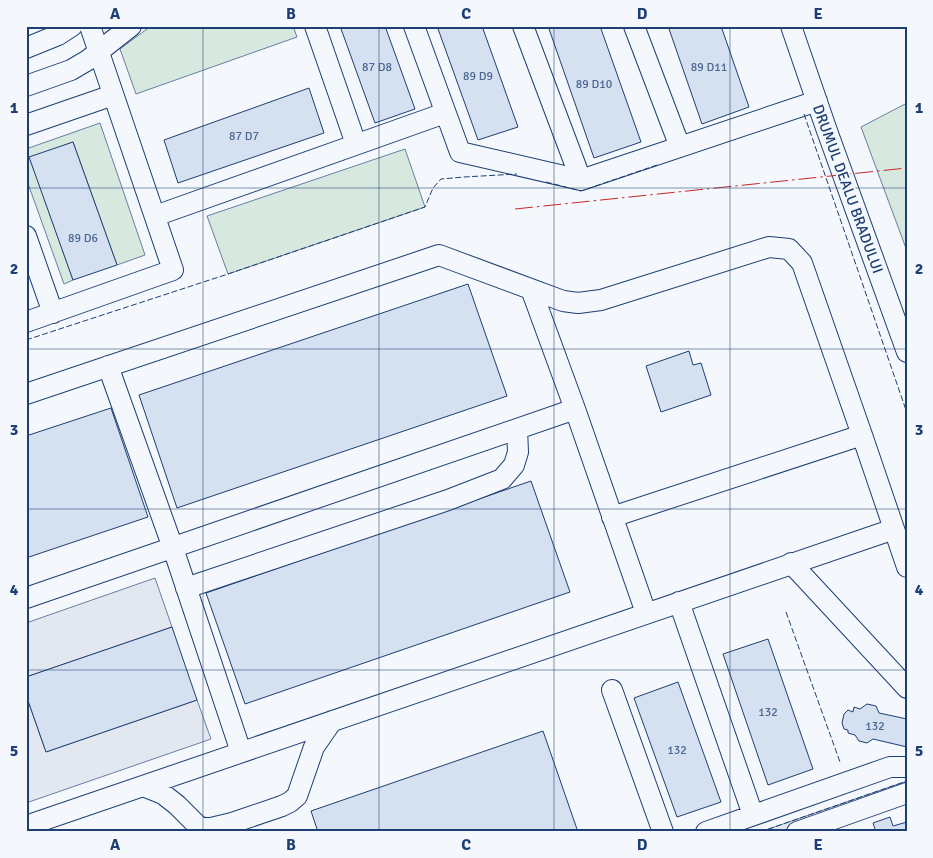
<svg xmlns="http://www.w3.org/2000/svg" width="933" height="858" font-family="Signika,sans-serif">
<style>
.green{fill:#d7e8df;stroke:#687fa3}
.parking{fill:#e3e8f0;stroke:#687fa3}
.building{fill:#d5e0f0;stroke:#1d3f73}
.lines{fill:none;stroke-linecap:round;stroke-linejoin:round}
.minor-casing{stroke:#1d3f73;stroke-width:22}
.minor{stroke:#f4f7fb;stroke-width:20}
.fence{stroke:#1d3f73;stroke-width:1;stroke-dasharray:6 2.5;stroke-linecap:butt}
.power{stroke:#c62828;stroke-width:1;stroke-dasharray:18 4 2.5 4;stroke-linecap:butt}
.grid{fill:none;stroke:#1d3f73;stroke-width:1;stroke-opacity:0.55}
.labels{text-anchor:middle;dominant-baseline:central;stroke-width:4;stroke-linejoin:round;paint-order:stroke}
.number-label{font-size:12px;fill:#4b6792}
.street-label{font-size:15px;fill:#1d3f73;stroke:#f4f7fb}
.neatline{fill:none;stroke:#1d3f73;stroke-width:2}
.grid-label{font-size:16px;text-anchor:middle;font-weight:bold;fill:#1d3f73}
</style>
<rect width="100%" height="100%" fill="#f4f7fb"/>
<!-- green -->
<path class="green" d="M151,26H293L297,37L136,94L120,49Z
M907,103V251L861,127Z
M100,123L145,255L117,265L73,142L30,158L73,280L64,284L26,178V149Z
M405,149L425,207L228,274L207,216Z"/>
<!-- parking -->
<path class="parking" d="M155,578L172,627L26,677V623Z
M26,695L46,752L197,700L211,739L26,803Z
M907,781V790L785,832H760Z"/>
<!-- building -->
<path class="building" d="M340,26H385L415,109L375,123Z
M437,26H482L518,127L478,140Z
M548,26H600L641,142L594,158Z
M668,26H721L749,107L702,124Z
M309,88L324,133L178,183L164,140Z
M73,142L117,265L73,280L29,157Z
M468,284L507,396L177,508L139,395Z
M689,351L693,365L701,363L711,395L661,412L646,366Z
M111,408L148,517L26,558V436Z
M531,481L570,592L245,704L206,593Z
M172,627L197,700L46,752L26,695V677Z
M768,639L813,769L768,785L723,654Z
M678,682L721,802L677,817L634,698Z
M867,704L876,706L879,713L907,719V747L873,739L867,743L859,741L855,735L848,733V730L844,729L842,723L844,714L848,710L853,712L854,707L860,709Z
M543,731L578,832H318L311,811Z
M890,817L893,826L907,822V832H876L873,823Z"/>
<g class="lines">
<defs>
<path id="minor" d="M315,26L356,144
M414,26L460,152L581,180L817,101
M523,26L581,180
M634,26L680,147
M791,26L826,128L907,352
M26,48L58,35L72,26
M26,86L71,70L88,60L131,26
M26,125L113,95
M155,216L445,113
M26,236L53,313
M531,289L575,409L646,613
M26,322L173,270L90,26
M108,366L173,548L241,752
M26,394L439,255L563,301L578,303L601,300L769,247L789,249L802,263L862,435L907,567
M612,517L862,435
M791,563L907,688
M186,588L448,500L502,479L514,465L518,452L517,429
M26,598L575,409
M679,602L753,815
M612,690L663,832
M143,786L163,794L177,805L198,826L205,828H211L232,823L282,806L290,802L297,796L314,747L332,721
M26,826L894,529
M706,832L890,767H907
M797,832L907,793"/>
</defs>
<!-- minor casing -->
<use href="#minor" class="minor-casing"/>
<!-- minor -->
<use href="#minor" class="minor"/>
<!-- fence -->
<path class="fence" d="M804,114L907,413
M546,182L581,191L657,165
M26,340L228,274L425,207L433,188L441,179L464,177L517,174
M786,612L840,762
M760,832L907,781"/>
<!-- power -->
<path class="power" d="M515,209L907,168"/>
</g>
<!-- grid -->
<path class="grid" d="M203,26V832M379,26V832M554,26V832M730,26V832M26,188H907M26,349H907M26,509H907M26,670H907"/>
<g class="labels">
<!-- number labels -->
<g class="number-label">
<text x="377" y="67">87 D8</text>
<text x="709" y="67">89 D11</text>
<text x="478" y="76">89 D9</text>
<text x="594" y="84">89 D10</text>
<text x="244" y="136">87 D7</text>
<text x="83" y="238">89 D6</text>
<text x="768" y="712">132</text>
<text x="875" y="726">132</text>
<text x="677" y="750">132</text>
</g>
<!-- street labels -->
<g class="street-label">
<text transform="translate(848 189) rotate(70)">DRUMUL DEALU BRADULUI</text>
</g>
</g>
<!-- border -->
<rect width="933" height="858" fill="none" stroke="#f4f7fb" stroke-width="55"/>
<rect x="28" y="28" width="878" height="802" class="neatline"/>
<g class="grid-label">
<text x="115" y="19">A</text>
<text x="291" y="19">B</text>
<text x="466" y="19">C</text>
<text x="642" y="19">D</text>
<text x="818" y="19">E</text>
<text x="14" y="113">1</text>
<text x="919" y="113">1</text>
<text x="14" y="274">2</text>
<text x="919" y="274">2</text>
<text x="14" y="435">3</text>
<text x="919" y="435">3</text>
<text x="14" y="595">4</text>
<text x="919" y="595">4</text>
<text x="14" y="756">5</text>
<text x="919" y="756">5</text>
<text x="115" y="850">A</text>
<text x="291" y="850">B</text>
<text x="466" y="850">C</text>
<text x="642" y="850">D</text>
<text x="818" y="850">E</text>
</g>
</svg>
